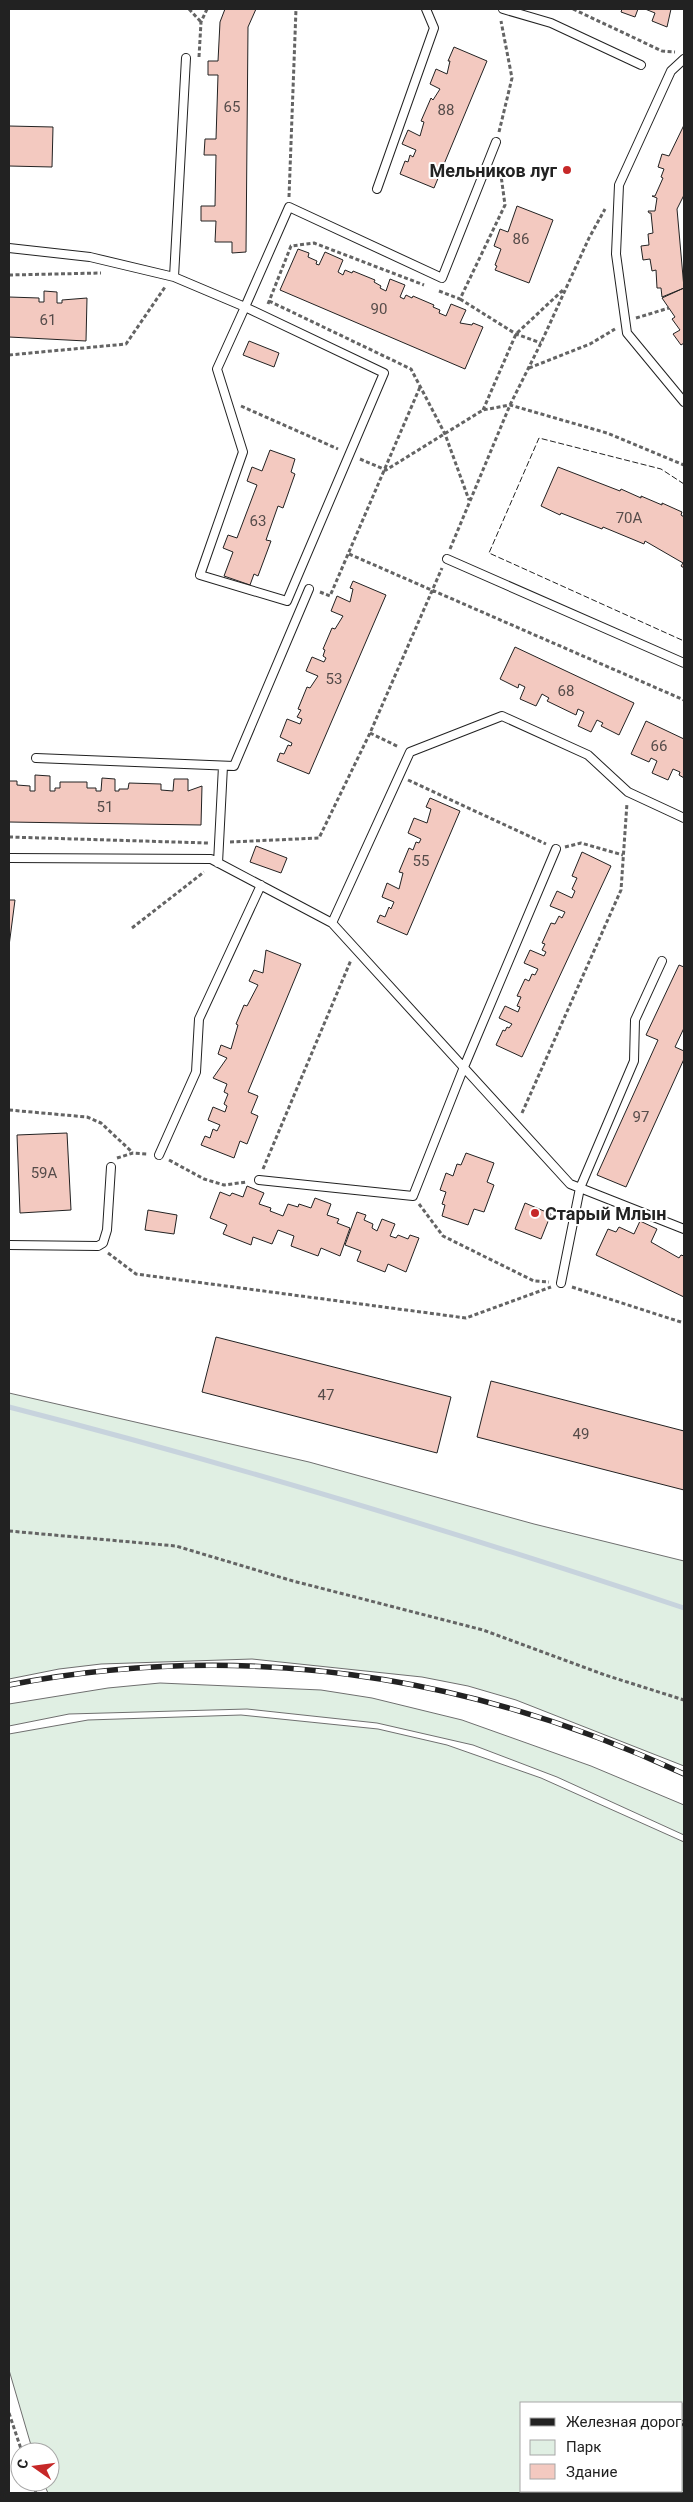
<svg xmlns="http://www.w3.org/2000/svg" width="693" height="2502" font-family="Roboto,sans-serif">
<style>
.green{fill:#e0efe3;stroke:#6f6f6f;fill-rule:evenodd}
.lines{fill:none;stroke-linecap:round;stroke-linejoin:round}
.stream{stroke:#c7d3dd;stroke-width:5}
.building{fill:#f3c9c0;stroke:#222}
.lane-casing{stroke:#222;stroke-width:10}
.path{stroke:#646464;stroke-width:3;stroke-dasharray:4 2.5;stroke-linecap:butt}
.lane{stroke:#fff;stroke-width:8}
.rail-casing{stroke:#222;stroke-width:5.5}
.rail{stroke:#fff;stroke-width:4;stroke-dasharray:11;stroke-linecap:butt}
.fence{stroke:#222;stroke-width:1;stroke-dasharray:6 2.5;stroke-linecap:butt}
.poi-dot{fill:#c62828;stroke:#fff;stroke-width:2}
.labels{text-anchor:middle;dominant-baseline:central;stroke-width:4;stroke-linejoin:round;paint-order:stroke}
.number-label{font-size:15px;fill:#564c4a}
.poi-label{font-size:18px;font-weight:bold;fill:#222;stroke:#fff;text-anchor:end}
</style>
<rect width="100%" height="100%" fill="#fff"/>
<!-- green -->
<path class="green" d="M9,1393L309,1462L534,1524L684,1561V1766L516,1700L468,1686L422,1677L252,1659L101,1664L59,1669L9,1679Z
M160,1683L321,1690L372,1698L462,1720L591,1766L684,1805V1835L557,1777L473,1745L377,1723L247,1709L69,1714L9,1726V1704L108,1688Z
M241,1715L378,1729L447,1745L541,1778L684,1842V2493H48L43,2482H50V2452H33L9,2370V1734L88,1720ZM682,2403V2491H522V2403Z"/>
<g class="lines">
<!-- stream -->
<path class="stream" d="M9,1407C236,1465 461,1534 684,1608"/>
</g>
<!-- building -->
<path class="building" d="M225,9H256L248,27L246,252L232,253V242H215L216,221H201V206H215L216,155H204L205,139H216L218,75H208V61H218L220,22Z
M622,9H638L635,17L621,12Z
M645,9H671L667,27L652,21L655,13Z
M454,47L487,61L434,188L400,174L405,161L408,162L410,155L413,157L416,150L402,144L408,130L420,136L424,122L421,121L431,98L433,100L440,89L430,84L436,69L447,74L450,61H448Z
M684,125V195L677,209L684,288L662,297L661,288H657L656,270L652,271L650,259L643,260L641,246L649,245L648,234L653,233L651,213H649L648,211H655L657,198L652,196H655L663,178L661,177L664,169L658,167L662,154L669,156Z
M9,126L53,127L52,167L9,166Z
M517,206L553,220L529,283L495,270L497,266L495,265L501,249L494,246L500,229L508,232Z
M298,249L309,253L308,257L317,261L316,264L319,265L325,252L343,260L338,272L343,275L345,270L352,273L353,271L375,280L374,282L381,286L380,288L386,291L390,279L405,285L400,297L404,299L406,295L412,298L413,296L434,305L433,307L440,310L439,313L446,316L451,304L466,310L460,323L472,325L473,323L483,327L465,369L280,290Z
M684,288V343L681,345L673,334L680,330L672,319L675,317L662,298Z
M44,291L57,292V303H62V300L87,298L86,341L9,337V297L39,298V302H44Z
M249,341L279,353L274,367L243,355Z
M270,450L295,459L291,472L295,474L283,508L278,506L266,540L271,541L258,576L254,574L250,585L224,576L233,552L223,548L228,535L237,538L257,485L247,481L252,467L262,471Z
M558,467L620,491L621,489L641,498V496L662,505V503L682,512L681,515L684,517V568L681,566L683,563L645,541L644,544L603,527L602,529L561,513L560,515L541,506Z
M353,581L386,595L309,774L277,761L280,753L284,754L288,745L291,746L292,743L280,737L287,719L300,724L302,719L297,717L301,710L298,709L307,687L310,688L318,676L306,671L312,657L324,662L326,658L323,656L325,650L323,649L332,628L335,629L343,616L331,611L337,596L350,602L353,589L350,588Z
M515,647L634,703L619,735L601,726L603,723L597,720L591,732L578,726L584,712L578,709L576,715L547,701L549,698L542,694L536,706L520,699L525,687L519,684L518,688L500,679Z
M646,721L684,739V778L679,775L680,772L673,769L668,780L652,773L657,761L651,758L649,762L631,754Z
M35,775L50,776V791H55V788H60V782H87V788H96V791H101L102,778L115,779V791H119V789H128L129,783L161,784V790L173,791L174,779H188V791L202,786L201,825L9,822V781H17V785L30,786V791H35Z
M430,798L460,811L407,935L377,922L380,915L385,917L389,907L391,909L394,902L382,897L387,883L399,889L403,873L399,872L409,848L413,850L416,842L419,843L421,839L408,833L414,818L427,823L431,809L426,807Z
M256,846L287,858L281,873L250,862Z
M582,852L611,866L522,1057L496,1045L503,1030L505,1031L507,1027L509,1028L512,1024L499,1018L505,1006L518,1012L520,1007L517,1006L521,997L517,996L525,979L529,981L532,974L535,975L538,969L524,963L530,950L544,956L546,952L542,950L545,944L542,943L551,923L555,924L559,916L562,918L565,912L550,906L557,891L572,898L575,891L572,889L577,878L572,876Z
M9,900H15L9,946Z
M266,950L301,964L248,1092L258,1096L251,1113L258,1116L247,1144L240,1141L234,1158L201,1145L205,1136L210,1138L213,1129L217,1131L220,1125L208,1120L213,1107L225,1112L227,1106L224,1104L228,1094L224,1092L227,1084L213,1078L227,1058L218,1054L221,1045L231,1049L238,1025L236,1024L244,1005L247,1006L258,985L249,981L254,970L263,973Z
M679,965L684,967V1028L675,1047L684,1051V1059L626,1187L597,1175L658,1040L646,1035Z
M67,1133L71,1210L20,1213L17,1135Z
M466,1153L494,1163L487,1182L494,1185L484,1212L474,1209L468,1225L442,1216L445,1205L442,1204L446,1192L440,1190L446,1173L453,1176L457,1164L461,1165Z
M247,1186L264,1193L259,1204L271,1208L270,1211L283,1216L288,1204L298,1207L299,1204L311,1208L315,1198L331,1204L327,1215L339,1219L337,1223L350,1228L340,1256L321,1248L318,1256L291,1246L294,1236L278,1230L272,1244L253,1237L251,1245L223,1234L227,1225L210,1218L220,1192L230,1196L232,1193L243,1197Z
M525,1203L551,1214L541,1239L515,1229Z
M148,1210L177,1215L174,1234L145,1230Z
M357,1212L366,1215L364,1220L373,1224L372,1228L377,1231L382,1219L395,1224L390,1236L396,1238L398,1235L408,1239L410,1235L419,1238L406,1272L388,1264L385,1272L357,1261L361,1251L345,1245Z
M640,1221L657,1229L651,1242L679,1258L681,1255L684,1256V1297L596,1255L608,1229L616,1232L619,1227L634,1234Z
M216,1337L451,1397L437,1453L202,1392Z
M491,1381L684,1431V1490L477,1437Z"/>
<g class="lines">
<defs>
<path id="lane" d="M503,9L551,23L641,65
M684,59L671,71L619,185L616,254L627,333L684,402
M377,189L434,28L426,9
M9,248L90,257L174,277L245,307L289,207L442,278L496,142
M174,277L186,58
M245,307L384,373L287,601L200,575L243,452L217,369Z
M447,559L684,663
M36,758L234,766L309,589
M9,858L211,859L332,923L410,752L502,716L588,755L628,792L684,818
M218,863L223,766
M332,923L570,1184L684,1229
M159,1155L196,1072L199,1019L261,885
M259,1180L413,1196L464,1067L556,849
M9,1245L98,1246L103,1243L107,1230L111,1167
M561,1283L580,1188L634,1061L635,1020L662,961"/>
</defs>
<!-- lane casing -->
<use href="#lane" class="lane-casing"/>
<!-- path -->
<path class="path" d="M189,9L201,22
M573,9L662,51L675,52
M199,57L201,22L207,9
M499,132L512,78L501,21
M289,197L296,9
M9,275L101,273
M439,291L460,299L505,205L500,168
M460,299L516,334L541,343
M269,301L411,369L445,434L469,500
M268,304L291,246L314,243L424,285
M636,318L669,308
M9,355L126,344L165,287
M529,368L590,344L615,329
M241,406L338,449
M483,410L516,334L564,289
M360,459L386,470L483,410L510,405L607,433L684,465
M450,549L510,405L541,343L589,238L605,209
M349,554L684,700
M320,592L330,596L420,387
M370,733L399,747
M408,780L546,844
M9,837L208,843
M230,842L319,838L370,733L442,568
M565,847L581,843L623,855
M132,928L204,872
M9,1110L87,1117L101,1123L132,1152
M522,1113L621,890L627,803
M117,1158L133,1153L147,1154
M169,1160L204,1179L224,1185L247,1182
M263,1169L351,960
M419,1204L443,1236L534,1281L549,1282
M108,1253L136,1274L466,1318L551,1287
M572,1287L684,1323
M9,1531L176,1546L293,1581L483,1630L605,1675L684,1700
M9,2413L22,2452
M33,2482L36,2493"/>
<!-- lane -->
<use href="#lane" class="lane"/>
<defs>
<path id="rail" d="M9,1685C243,1640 469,1674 684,1774"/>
</defs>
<!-- rail casing -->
<use href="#rail" class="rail-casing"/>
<!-- rail -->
<use href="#rail" class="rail"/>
<!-- fence -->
<path class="fence" d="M684,484L661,469L539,438L489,553L684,641"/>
</g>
<!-- markers -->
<g class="poi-dot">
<circle cx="567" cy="170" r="5"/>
<circle cx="535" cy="1213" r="5"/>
</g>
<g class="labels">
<!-- number labels -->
<g class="number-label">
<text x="232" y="107">65</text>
<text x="446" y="110">88</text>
<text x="521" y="239">86</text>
<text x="379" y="309">90</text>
<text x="48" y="320">61</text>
<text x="629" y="518">70А</text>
<text x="258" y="521">63</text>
<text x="334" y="679">53</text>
<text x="566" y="691">68</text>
<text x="659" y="746">66</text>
<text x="105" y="807">51</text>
<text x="421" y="861">55</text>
<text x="641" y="1117">97</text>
<text x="44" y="1173">59А</text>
<text x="326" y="1395">47</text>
<text x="581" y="1434">49</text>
</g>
<!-- poi labels -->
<g class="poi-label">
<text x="557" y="170">Мельников луг</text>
<text x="545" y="1213" text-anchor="start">Старый Млын</text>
</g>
</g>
<!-- border -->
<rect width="693" height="2502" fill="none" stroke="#222222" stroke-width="20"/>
<!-- legend -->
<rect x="520" y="2402" width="162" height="90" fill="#ffffff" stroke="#a7a7a7"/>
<rect x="530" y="2418" width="25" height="8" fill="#222222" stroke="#a7a7a7"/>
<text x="566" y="2427" font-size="15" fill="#222222">Железная дорога</text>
<rect x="530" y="2440" width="25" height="15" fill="#e0efe3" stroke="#a7a7a7"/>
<text x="566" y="2452" font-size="15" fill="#222222">Парк</text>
<rect x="530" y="2464" width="25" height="15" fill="#f3c9c0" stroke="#a7a7a7"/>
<text x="566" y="2477" font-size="15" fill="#222222">Здание</text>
<!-- north arrow -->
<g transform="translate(35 2467) rotate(284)"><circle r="24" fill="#ffffff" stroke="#a7a7a7"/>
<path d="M0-4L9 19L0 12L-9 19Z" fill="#c62828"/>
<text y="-8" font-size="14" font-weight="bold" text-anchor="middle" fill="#222222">С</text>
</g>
</svg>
